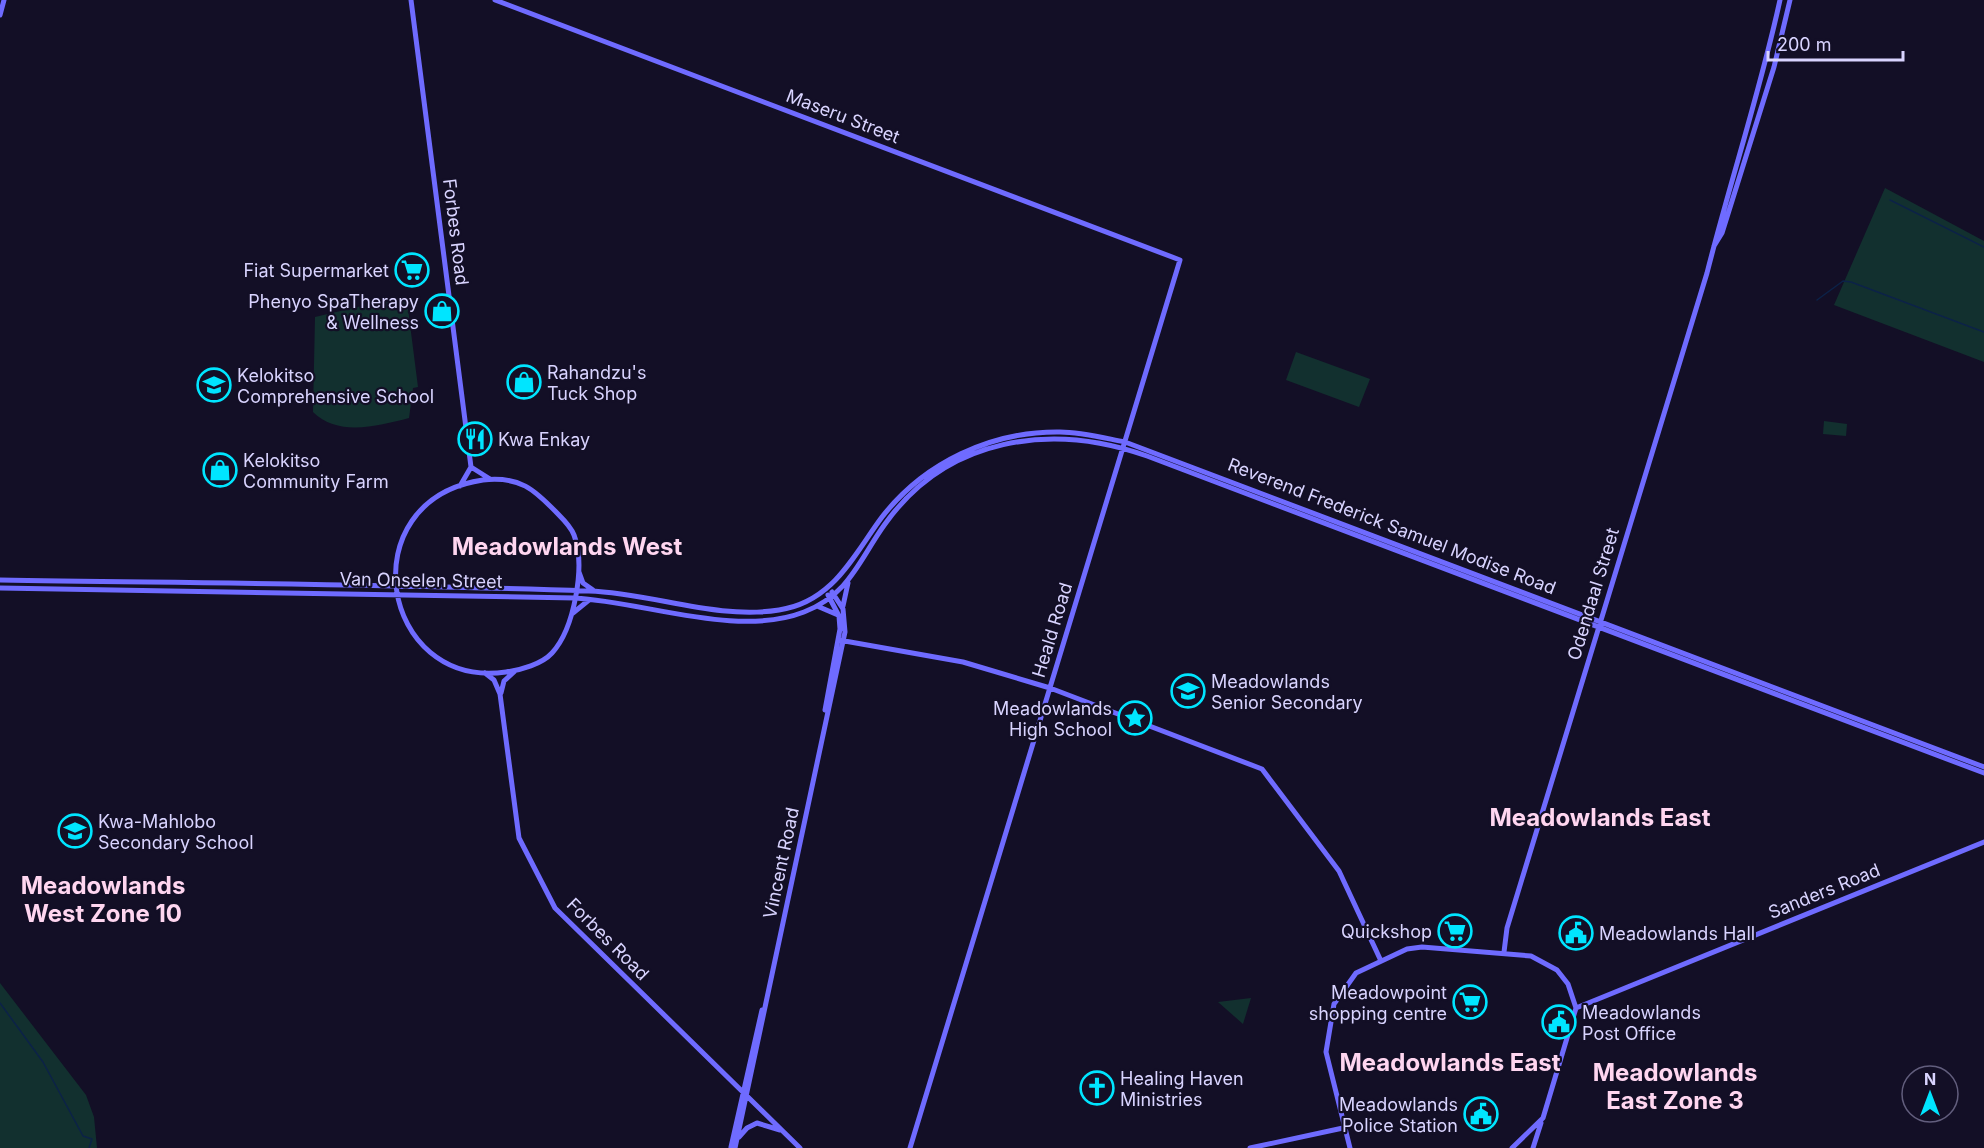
<svg xmlns="http://www.w3.org/2000/svg" width="1984" height="1148" font-family="Inter,sans-serif">
<style>
.green{fill:#12302f}
.lines{fill:none;stroke-linecap:round;stroke-linejoin:round}
.stream{stroke:#0c2248;stroke-width:1.5}
.secondary{stroke:#6f6bff;stroke-width:5}
.labels{text-anchor:middle;dominant-baseline:central;stroke-width:4.5;stroke-linejoin:round;paint-order:stroke}
.street-label{font-size:18px;fill:#d9d4ff;stroke:#130f26}
.poi-label{font-size:18px;fill:#d9d4ff;stroke:#130f26;text-anchor:start}
.district-label{font-size:24px;font-weight:bold;fill:#ffd6f0;stroke:#130f26}
</style>
<rect width="100%" height="100%" fill="#130f26"/>
<!-- green -->
<path class="green" d="M1885,188L1984,241V362L1834,305Z
M404,296L407,301L418,387L413,388L409,418C378,426 338,437 313,412L315,317Z
M1296,352L1370,379L1359,407L1286,380Z
M1824,421L1847,424L1846,436L1823,434Z
M0,983L86,1095L94,1117L97,1148H0Z
M1251,998L1243,1024L1218,1002Z"/>
<g class="lines">
<!-- stream -->
<path class="stream" d="M1890,200L1984,247
M1817,300L1843,281L1851,282L1984,332
M0,1003L43,1062L83,1136L92,1139L89,1148"/>
<!-- secondary -->
<path class="secondary" d="M411,0L471,467L460,486
M495,0L1180,260L910,1148
M0,15L4,0
M1714,246L1722,233L1774,67L1790,0
M471,467L490,479
M483,480C520,476 534,489 558,514C564,520 571,527 574,535C586,566 574,629 552,653C542,664 521,670 506,672C380,690 348,500 483,480Z
M579,572L583,583L593,590
M0,580C196,583 393,584 589,591C652,593 716,620 779,610C833,602 853,556 882,517C924,463 991,431 1060,432C1081,432 1104,438 1125,442L1984,767
M0,588L575,598C645,602 737,638 804,612C850,594 859,560 885,524C947,437 1051,422 1147,456L1984,773
M817,606L838,615
M843,606L848,583
M573,613L589,600
M839,640L963,662L1050,688L1262,769L1339,871L1381,961
M485,673L494,680L500,694L519,838L555,908L800,1148
M501,693L504,681L515,671
M825,710L840,629L839,616L828,595
M1504,952L1507,928L1707,273C1730,182 1760,92 1780,0
M1576,1008L1984,842
M739,1137L747,1128L757,1123L780,1130
M731,1147L762,1010
M735,1148L845,632L843,609L832,592
M1250,1148L1343,1128
M1350,1148L1326,1052L1334,1004L1356,973L1407,949L1422,947L1531,956L1557,970L1568,984L1576,1008L1543,1118L1512,1148
M1533,1148L1541,1123"/>
</g>
<!-- icons -->
<defs>
<symbol id="supermarket-ring" viewBox="-11 -11 22 22"><circle r="9.5" fill="#130f26" stroke="#00e5ff" stroke-width="1.5"/><path d="M-6-5.5h2.5l.6 2H6L4.5 2H-2.5L-4.4-4H-6ZM-1.5 3.2a1.3 1.3 0 1 0 .1 0ZM3 3.2a1.3 1.3 0 1 0 .1 0Z" fill="#00e5ff"/></symbol>
<symbol id="shop-ring" viewBox="-11 -11 22 22"><circle r="9.5" fill="#130f26" stroke="#00e5ff" stroke-width="1.5"/><path d="M-5-2.5h2.3a2.7 3.5 0 0 1 5.4 0H5L5.5 6h-11ZM-1.5-2.5h3a1.5 2.3 0 0 0-3 0Z" fill="#00e5ff"/></symbol>
<symbol id="school-ring" viewBox="-11 -11 22 22"><circle r="9.5" fill="#130f26" stroke="#00e5ff" stroke-width="1.5"/><path d="M0-5L7-2L0 1L-7-2ZM-4 1L0 2.5L4 1V4Q0 6-4 4Z" fill="#00e5ff"/></symbol>
<symbol id="restaurant-ring" viewBox="-11 -11 22 22"><circle r="9.5" fill="#130f26" stroke="#00e5ff" stroke-width="1.5"/><path d="M-5-6h1v4h1v-4h1v4h1v-4h1v5L-1.5 .5V6h-2V.5L-5-1ZM5-6V6H3V1.5H1.5Q1.5-4 5-6Z" fill="#00e5ff"/></symbol>
<symbol id="sight-ring" viewBox="-11 -11 22 22"><circle r="9.5" fill="#130f26" stroke="#00e5ff" stroke-width="1.5"/><path d="M0-6L1.8-2.2L6-1.7L2.9 1.2L3.7 5.4L0 3.3L-3.7 5.4L-2.9 1.2L-6-1.7L-1.8-2.2Z" fill="#00e5ff"/></symbol>
<symbol id="civic-ring" viewBox="-11 -11 22 22"><circle r="9.5" fill="#130f26" stroke="#00e5ff" stroke-width="1.5"/><path d="M-.6-6.5H3V-4.5H.6V-3L4-1V1h2V6H-6V1h2V-1L-.6-3ZM-1.2 2.5V6h2.4V2.5Z" fill="#00e5ff"/></symbol>
<symbol id="church-ring" viewBox="-11 -11 22 22"><circle r="9.5" fill="#130f26" stroke="#00e5ff" stroke-width="1.5"/><path d="M-1.2-6h2.4v3.5h3.3v2.4h-3.3V6h-2.4V-.1h-3.3v-2.4h3.3Z" fill="#00e5ff"/></symbol>
</defs>
<g fill-rule="evenodd">
<use href="#supermarket-ring" x="393" y="251" width="38" height="38"/>
<use href="#shop-ring" x="423" y="292" width="38" height="38"/>
<use href="#shop-ring" x="505" y="363" width="38" height="38"/>
<use href="#school-ring" x="195" y="366" width="38" height="38"/>
<use href="#restaurant-ring" x="456" y="420" width="38" height="38"/>
<use href="#shop-ring" x="201" y="451" width="38" height="38"/>
<use href="#school-ring" x="1169" y="672" width="38" height="38"/>
<use href="#sight-ring" x="1116" y="699" width="38" height="38"/>
<use href="#school-ring" x="56" y="812" width="38" height="38"/>
<use href="#supermarket-ring" x="1436" y="912" width="38" height="38"/>
<use href="#civic-ring" x="1557" y="914" width="38" height="38"/>
<use href="#supermarket-ring" x="1451" y="983" width="38" height="38"/>
<use href="#civic-ring" x="1540" y="1003" width="38" height="38"/>
<use href="#church-ring" x="1078" y="1069" width="38" height="38"/>
<use href="#civic-ring" x="1462" y="1095" width="38" height="38"/>
</g>
<g class="labels">
<!-- street labels -->
<g class="street-label">
<text transform="translate(843 116) rotate(21)">Maseru Street</text>
<text transform="translate(456 232) rotate(83)">Forbes Road</text>
<text transform="translate(1392 526) rotate(21)">Reverend Frederick Samuel Modise Road</text>
<text transform="translate(421 580) rotate(1)">Van Onselen Street</text>
<text transform="translate(1593 594) rotate(-73)">Odendaal Street</text>
<text transform="translate(1052 630) rotate(-73)">Heald Road</text>
<text transform="translate(781 863) rotate(-78)">Vincent Road</text>
<text transform="translate(1824 891) rotate(-22)">Sanders Road</text>
<text transform="translate(608 939) rotate(45)">Forbes Road</text>
</g>
<!-- poi labels -->
<g class="poi-label">
<text x="389" y="270" text-anchor="end">Fiat Supermarket</text>
<text x="419" y="301" text-anchor="end">Phenyo SpaTherapy<tspan x="419" dy="21">&amp; Wellness</tspan></text>
<text x="547" y="372">Rahandzu's<tspan x="547" dy="21">Tuck Shop</tspan></text>
<text x="237" y="375">Kelokitso<tspan x="237" dy="21">Comprehensive School</tspan></text>
<text x="498" y="439">Kwa Enkay</text>
<text x="243" y="460">Kelokitso<tspan x="243" dy="21">Community Farm</tspan></text>
<text x="1211" y="681">Meadowlands<tspan x="1211" dy="21">Senior Secondary</tspan></text>
<text x="1112" y="708" text-anchor="end">Meadowlands<tspan x="1112" dy="21">High School</tspan></text>
<text x="98" y="821">Kwa-Mahlobo<tspan x="98" dy="21">Secondary School</tspan></text>
<text x="1432" y="931" text-anchor="end">Quickshop</text>
<text x="1599" y="933">Meadowlands Hall</text>
<text x="1447" y="992" text-anchor="end">Meadowpoint<tspan x="1447" dy="21">shopping centre</tspan></text>
<text x="1582" y="1012">Meadowlands<tspan x="1582" dy="21">Post Office</tspan></text>
<text x="1120" y="1078">Healing Haven<tspan x="1120" dy="21">Ministries</tspan></text>
<text x="1458" y="1104" text-anchor="end">Meadowlands<tspan x="1458" dy="21">Police Station</tspan></text>
</g>
<!-- district labels -->
<g class="district-label">
<text x="567" y="546">Meadowlands West</text>
<text x="1600" y="817">Meadowlands East</text>
<text x="103" y="885">Meadowlands<tspan x="103" dy="28">West Zone 10</tspan></text>
<text x="1450" y="1062">Meadowlands East</text>
<text x="1675" y="1072">Meadowlands<tspan x="1675" dy="28">East Zone 3</tspan></text>
</g>
</g>
<!-- north arrow -->
<g transform="translate(1930 1094)"><circle r="28" fill="#130f26" stroke="#625e7d" stroke-width="1.5"/>
<path d="M0-4.5L10 22L0 15L-10 22Z" fill="#00e5ff"/>
<text y="-9" font-size="16" font-weight="bold" text-anchor="middle" fill="#d9d4ff">N</text>
</g>
<!-- scale -->
<path d="M1768 51v9h135v-9" fill="none" stroke="#d9d4ff" stroke-width="3"/>
<text x="1777" y="51" font-size="18" fill="#d9d4ff" stroke="#130f26" stroke-width="4.5" paint-order="stroke">200 m</text>
</svg>
